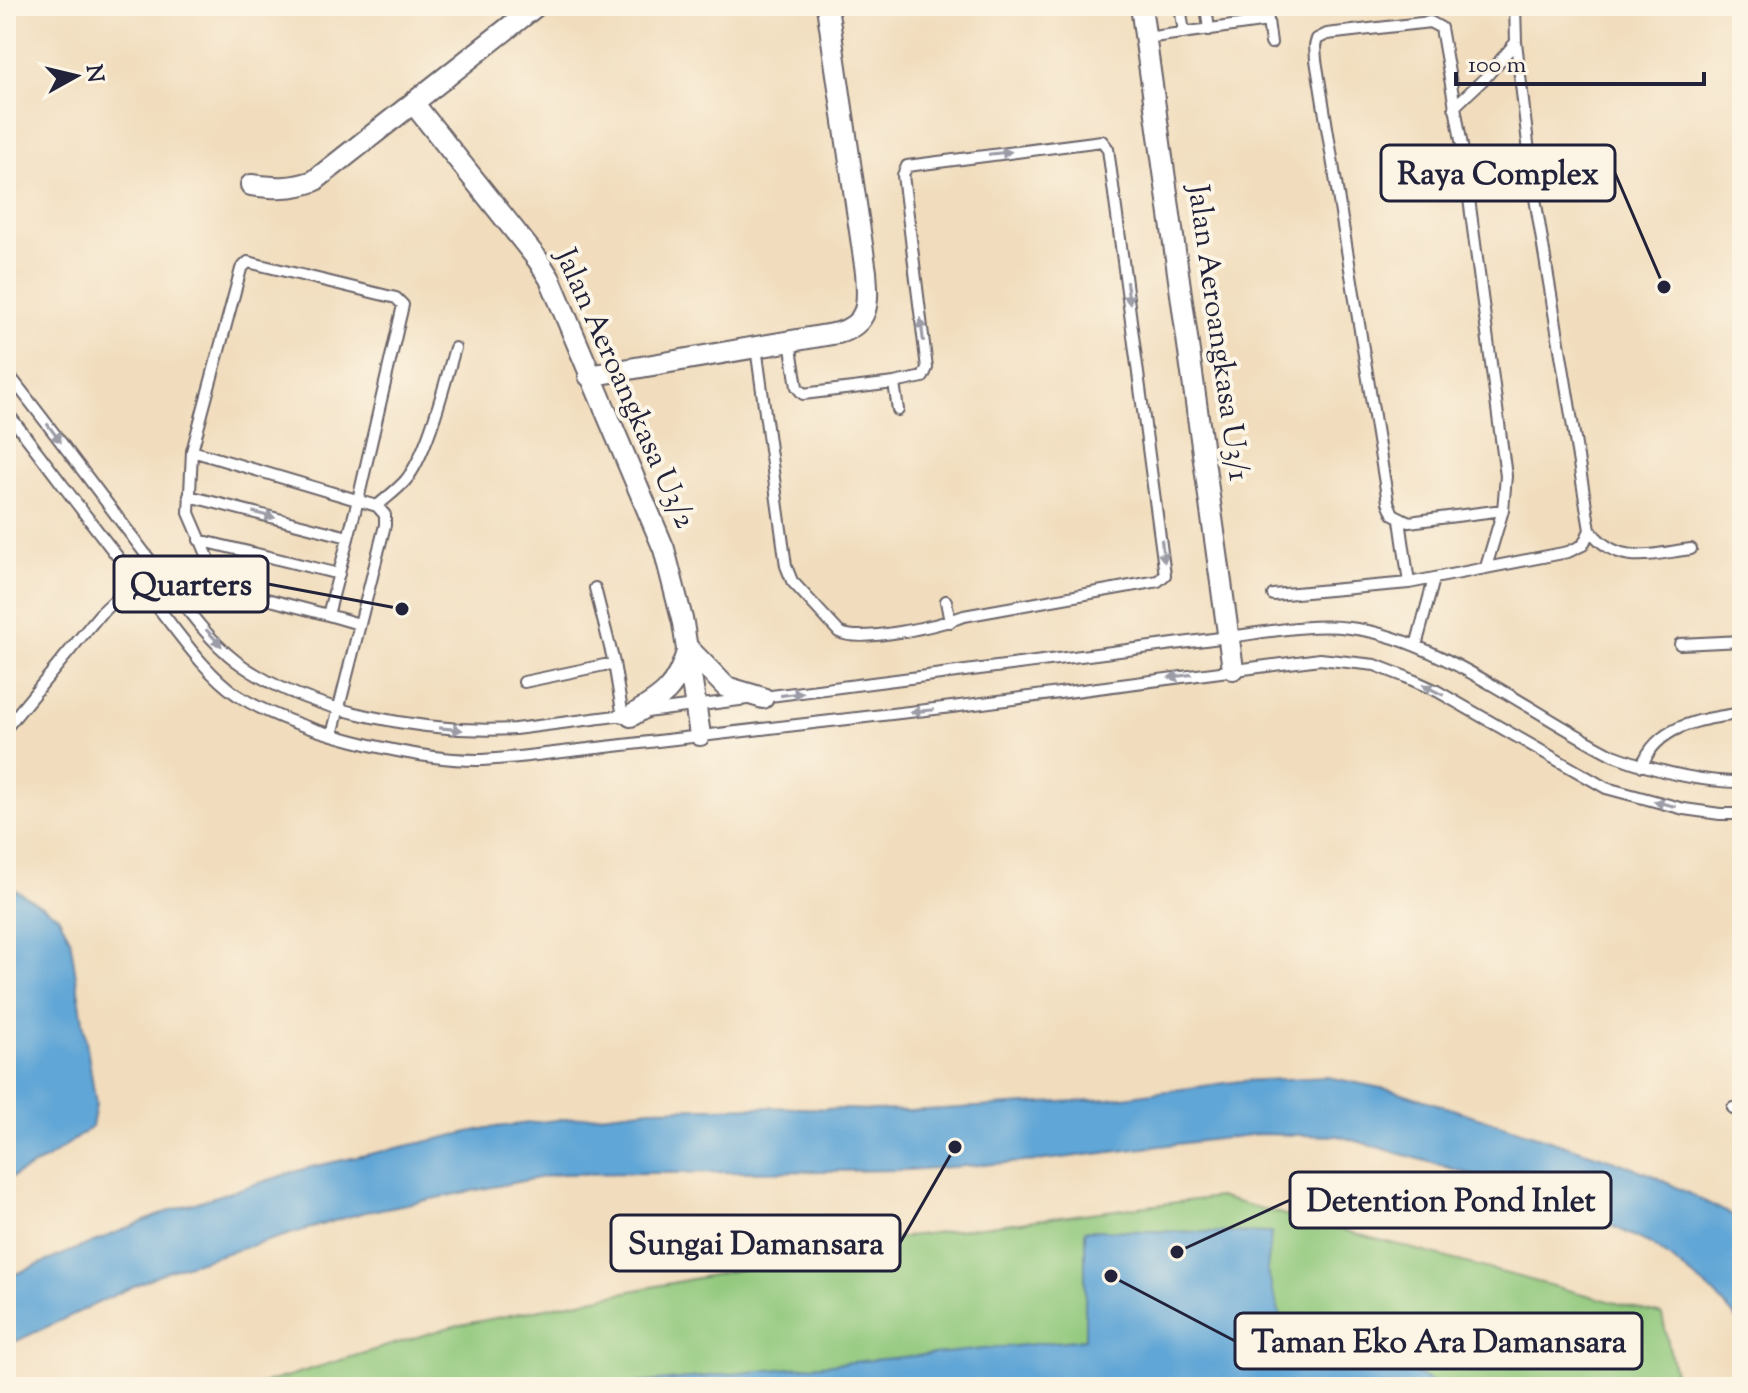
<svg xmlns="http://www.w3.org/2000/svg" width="1748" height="1393" font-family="'Sorts Mill Goudy',serif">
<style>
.green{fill:#8fc77a;stroke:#58745a;stroke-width:2}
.water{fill:#60a6d6;stroke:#416488;stroke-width:2}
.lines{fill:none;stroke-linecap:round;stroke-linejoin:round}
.service-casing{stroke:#6a6368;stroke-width:14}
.minor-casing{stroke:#6a6368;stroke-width:24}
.service{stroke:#fff;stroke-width:10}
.minor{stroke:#fff;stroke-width:20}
.oneway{fill:#9c9ca7}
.labels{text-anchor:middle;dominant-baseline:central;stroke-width:8;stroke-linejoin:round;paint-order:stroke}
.street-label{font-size:30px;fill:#22223b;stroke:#fcf5e5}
.leader{fill:none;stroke:#22223b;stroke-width:3}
.callout-dot{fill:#22223b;stroke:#fcf5e5;stroke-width:3}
.callout{fill:#fcf5e5;stroke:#22223b;stroke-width:3}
.callout-label{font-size:32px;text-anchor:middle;font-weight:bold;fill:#22223b}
</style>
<rect width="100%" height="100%" fill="#fcf5e5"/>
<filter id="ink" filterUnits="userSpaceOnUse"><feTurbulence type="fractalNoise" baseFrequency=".0125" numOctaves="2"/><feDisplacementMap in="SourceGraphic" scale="16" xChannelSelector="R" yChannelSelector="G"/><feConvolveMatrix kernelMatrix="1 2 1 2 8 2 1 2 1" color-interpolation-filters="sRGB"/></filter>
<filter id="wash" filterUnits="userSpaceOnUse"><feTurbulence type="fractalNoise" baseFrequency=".006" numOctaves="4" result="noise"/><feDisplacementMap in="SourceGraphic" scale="32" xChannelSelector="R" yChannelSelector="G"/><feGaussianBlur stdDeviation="1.8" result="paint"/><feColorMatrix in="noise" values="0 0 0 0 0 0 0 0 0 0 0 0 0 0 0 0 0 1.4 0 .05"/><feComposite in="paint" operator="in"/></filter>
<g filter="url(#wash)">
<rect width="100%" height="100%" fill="#f1ddbd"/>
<!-- green -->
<path class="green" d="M1218,1197L1662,1315L1678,1387H252L450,1327L909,1236Z"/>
<!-- water -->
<path class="water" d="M6,884L58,916L70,938L96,1104L92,1127L47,1159L6,1180Z
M1327,1077L1396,1091L1612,1160L1650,1174L1742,1220V1325L1714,1293L1653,1245L1591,1216L1457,1170L1339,1136L1259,1134L1037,1161L906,1170L558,1174L361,1213L166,1271L6,1346V1278L169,1211L307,1168L487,1128L651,1109L766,1107L909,1111L1109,1099L1240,1081Z
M1085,1230L1271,1233L1267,1271L1282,1321L1290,1327L1343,1335L1442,1387H597L1085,1339Z"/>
</g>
<g filter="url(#ink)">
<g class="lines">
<defs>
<path id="service" d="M1180,6L1184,33
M1206,6L1209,30
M1266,6L1271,43
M1146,38L1268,21
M1454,107L1485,78L1516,42
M1467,194L1533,186
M248,262L396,298L403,305L358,500L328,615L244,593L225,584L214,571L189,513L192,451L241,269Z
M756,347L786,566L792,581L839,632C860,644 940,625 964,616L1158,581L1165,575L1108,149L1102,141L907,166L903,175L927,368L923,377L894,383L803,394L797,387L790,341
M6,371C55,433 102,497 150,560C175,592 204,637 236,661C305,713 429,734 515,729L1228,637C1268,632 1310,623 1350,628C1438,638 1533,715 1613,755C1655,771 1697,782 1742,782
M894,383L898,410
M6,411C59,479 109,548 163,614C185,642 208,675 237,695C291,730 412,760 477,760C491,760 505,758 519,757L952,707L1320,659L1375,665L1406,677L1437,691L1606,788L1684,809L1720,814H1742
M192,451L377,506L385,515V525L332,735
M189,496L348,537
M377,506C386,498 397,490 405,481C427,456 445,382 455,348
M1400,520L1409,583
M1590,530C1618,567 1651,554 1691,549
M199,540L339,574
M1486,567L1503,510L1506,476L1462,146L1441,28L1430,22L1327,34L1317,39L1315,46L1316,60L1388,502L1393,514L1409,522L1503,510
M595,588L614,663L623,717
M1273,595L1409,583L1568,552L1583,545L1590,530L1533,186L1516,42L1515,6
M946,601L950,622
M328,615L359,624
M1680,644L1742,641
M1416,646L1434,579
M524,682L614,663
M6,728L100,614L153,564
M1642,766C1657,724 1704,719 1742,713
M1733,1108L1742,1113"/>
<path id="minor" d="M1141,6L1233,669
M414,104L538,260L550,279L664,549L683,623L700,735
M251,185C274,188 292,189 314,181L536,6
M589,376L838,333C871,323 868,301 866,272L827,6
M688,648L726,687L763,698
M631,716C663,697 676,689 687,652"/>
</defs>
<!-- service casing -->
<use href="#service" class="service-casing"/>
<!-- minor casing -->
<use href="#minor" class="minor-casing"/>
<!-- service -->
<use href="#service" class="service"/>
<!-- minor -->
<use href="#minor" class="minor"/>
</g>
<!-- one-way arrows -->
<defs><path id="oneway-solid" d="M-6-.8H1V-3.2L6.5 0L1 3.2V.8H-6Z" transform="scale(2)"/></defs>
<g class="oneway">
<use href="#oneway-solid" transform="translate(1000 153) rotate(-7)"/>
<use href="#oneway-solid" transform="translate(1128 293) rotate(82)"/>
<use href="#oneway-solid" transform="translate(922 330) rotate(-97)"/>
<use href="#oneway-solid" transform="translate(54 433) rotate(53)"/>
<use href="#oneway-solid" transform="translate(264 515) rotate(15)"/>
<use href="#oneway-solid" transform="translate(1163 551) rotate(82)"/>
<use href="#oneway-solid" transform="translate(214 638) rotate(47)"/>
<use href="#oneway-solid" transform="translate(1180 676) rotate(172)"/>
<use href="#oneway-solid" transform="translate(1433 690) rotate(-153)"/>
<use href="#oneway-solid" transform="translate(792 694) rotate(-8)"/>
<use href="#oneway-solid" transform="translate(922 711) rotate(174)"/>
<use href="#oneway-solid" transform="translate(451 729) rotate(5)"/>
<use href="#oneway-solid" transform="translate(1665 804) rotate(-167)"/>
</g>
</g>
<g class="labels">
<!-- street labels -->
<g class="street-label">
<text transform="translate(1217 333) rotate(82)">Jalan Aeroangkasa U3/1</text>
<text transform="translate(624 389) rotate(66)">Jalan Aeroangkasa U3/2</text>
</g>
</g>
<!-- callouts -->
<path class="leader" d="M1664 287L1615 173M402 609L268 584M1177 1252L1290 1200M955 1147L900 1243M1111 1276L1235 1341"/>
<g class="callout-dot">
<circle cx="1664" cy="287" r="8"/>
<circle cx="402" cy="609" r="8"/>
<circle cx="1177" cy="1252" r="8"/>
<circle cx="955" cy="1147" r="8"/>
<circle cx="1111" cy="1276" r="8"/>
</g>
<g class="callout">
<rect x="1381" y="145" width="234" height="56" rx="8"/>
<rect x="114" y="556" width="154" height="56" rx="8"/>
<rect x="1290" y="1172" width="321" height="56" rx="8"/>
<rect x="611" y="1215" width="289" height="56" rx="8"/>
<rect x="1235" y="1313" width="407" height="56" rx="8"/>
</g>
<g class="callout-label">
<text x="1498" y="184">Raya Complex</text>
<text x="191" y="595">Quarters</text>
<text x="1451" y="1211">Detention Pond Inlet</text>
<text x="756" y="1254">Sungai Damansara</text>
<text x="1439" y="1352">Taman Eko Ara Damansara</text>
</g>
<!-- margin -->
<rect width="1748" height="1393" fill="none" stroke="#fcf5e5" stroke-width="32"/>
<!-- north arrow -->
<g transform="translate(76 76) rotate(82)" stroke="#fcf5e5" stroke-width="6" paint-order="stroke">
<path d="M0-6L14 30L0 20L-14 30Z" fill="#22223b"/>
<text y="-12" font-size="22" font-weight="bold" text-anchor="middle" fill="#22223b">N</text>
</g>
<!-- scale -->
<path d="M1456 72v12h248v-12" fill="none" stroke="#22223b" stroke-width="4"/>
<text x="1468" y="72" font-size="24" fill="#22223b" stroke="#fcf5e5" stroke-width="6" paint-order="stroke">100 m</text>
</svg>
